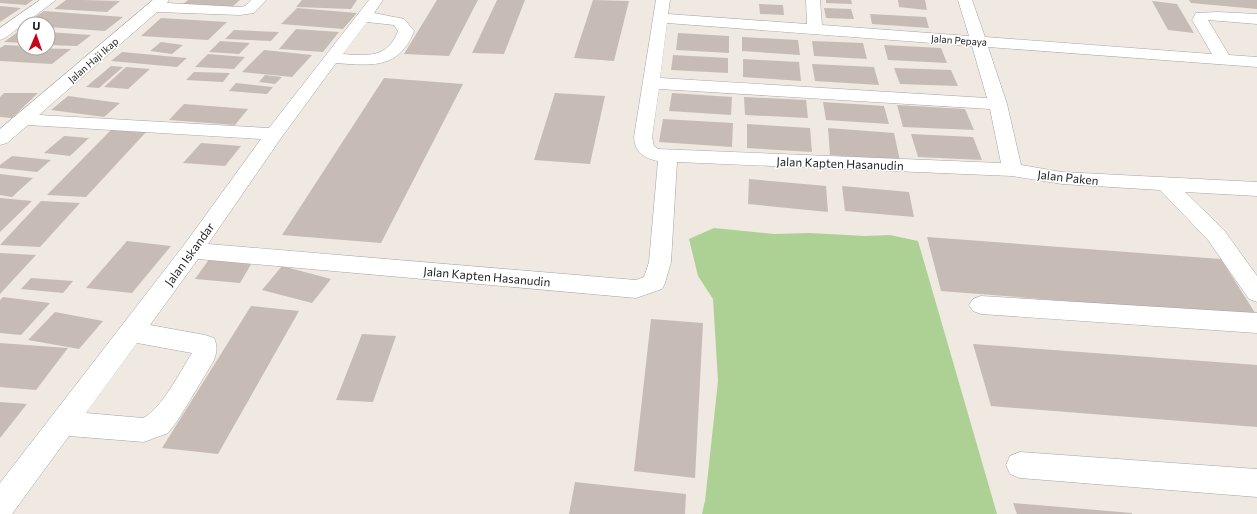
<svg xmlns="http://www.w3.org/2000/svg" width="1257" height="514" font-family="Commissioner,sans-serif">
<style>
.forest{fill:#add194}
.building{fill:#c7bbb5}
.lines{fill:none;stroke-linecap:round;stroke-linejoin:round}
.minor-casing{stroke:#a4a4a4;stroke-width:1}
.minor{fill:#fff;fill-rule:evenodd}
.labels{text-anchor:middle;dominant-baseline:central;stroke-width:3;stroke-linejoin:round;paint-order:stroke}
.far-street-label{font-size:10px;fill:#1d1d1d;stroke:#fff}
.street-label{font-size:12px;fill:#1d1d1d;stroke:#fff}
</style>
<rect width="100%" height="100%" fill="#efe9e2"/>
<!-- forest -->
<path class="forest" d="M714,228L774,234L810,233L865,236L890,235L918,241L997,514H702L705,501L718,381L713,299L698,276L689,239Z"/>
<!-- building -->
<path class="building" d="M0,0H33L26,5L0,3Z
M66,0H83L120,1L107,12L54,9Z
M188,0H240L232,7L183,4Z
M302,0H357L351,9L296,7Z
M437,0H478L449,56L404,54Z
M497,0H525L504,54L472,53Z
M593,0L629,1L614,61L574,58Z
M826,0H851L852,4L826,3Z
M898,0H925L927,10L899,7Z
M1189,0H1257V9L1191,3Z
M1152,1L1177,4L1194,33L1168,30Z
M759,4L783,5L784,15L760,14Z
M0,6L21,8L0,22Z
M297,8L357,13L343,29L281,24Z
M824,8L851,9L854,19L826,18Z
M44,11L123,17L105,31L48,27V24H25Z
M870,14L926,17L929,28L872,24Z
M161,18L227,22L208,40L141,36Z
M296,29L339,32L323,52L279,49Z
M234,30L279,32L271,41L225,39Z
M19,31H24V43L4,42Z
M48,32L91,35L77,46L48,45Z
M678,33L729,36V53L676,50Z
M742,37L798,40L800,55L742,51Z
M220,41L250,43L239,54L209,52Z
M812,41L863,43L867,59L814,56Z
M161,42L183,45L172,54L150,51Z
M5,45L24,46V48L71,49L52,64L0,61V48Z
M884,45L941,48L947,63L888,60Z
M264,50L312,55L292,77L242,72Z
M122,52L187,58L177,67L111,61Z
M208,54L245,57L234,69L195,67Z
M673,55L728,58V73L671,70Z
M743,59L799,62L801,81L743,77Z
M812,64L874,67L879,85L815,81Z
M111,66L123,67L99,88L86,87Z
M126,67L150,69L128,89L104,87Z
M894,68L951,70L958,86L900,84Z
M194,72L230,73L223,82L186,80Z
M265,75L282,77L275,84L259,82Z
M384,78L463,84L381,243L282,235Z
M236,83L273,87L267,94L229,91Z
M4,93H38L12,118L0,117V97Z
M555,93L605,96L590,164L534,160Z
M672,93L732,97L731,115L669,111Z
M68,96L120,103L104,117L51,110Z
M744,97L806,100L808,118L745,115Z
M823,102L884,106L889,124L826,120Z
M184,104L248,109L235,125L169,120Z
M897,105L965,109L974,130L903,127Z
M663,119L733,123L732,147L659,142Z
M747,124L810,128L812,152L747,148Z
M828,128L894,133L900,161L830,155Z
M112,129L147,131L86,197L47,195Z
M911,134L973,137L982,160L918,157Z
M64,136L89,138L70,156L44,153Z
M201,143L241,146L225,166L183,163Z
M12,156L51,160L37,172L0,168V165Z
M0,174L33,178L12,197L0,195Z
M749,179L826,186L828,212L748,204Z
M842,186L909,192L914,217L845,211Z
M0,198L32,201L0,232Z
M41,201L80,203L40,247L0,245Z
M927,237L1221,259L1257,316L941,291Z
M127,241L171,246L132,293L86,288Z
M0,253L36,255L0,294Z
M210,258L253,261L240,283L195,279Z
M282,266L331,279L312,303L262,290Z
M31,278L73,281L63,293L21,289Z
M3,297L50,303L21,335L0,333V300Z
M251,306L299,311L218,454L162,448Z
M55,312L103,321L79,349L28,340Z
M651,319L703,323L695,478L634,471Z
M362,334L396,336L373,402L336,400Z
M0,343L68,348L36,390L0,387Z
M973,344L1257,365V427L991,406Z
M0,402L27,404L0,438Z
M575,482L686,494L685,514H569Z
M1013,503L1132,513V514H1017Z"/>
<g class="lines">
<defs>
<path id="minor" d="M40,0H56L5,38L0,40V28Z
M153,0H169L167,3L240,7L245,6L251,0H266L254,13L240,15L157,12L39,115L269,128L369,0H383L374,13L404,19L414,31C400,69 371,66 336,63L281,138L208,244L636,280L644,277L649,262L658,161C644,158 635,153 634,137L656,0H670L668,14L807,24L806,0H820L822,25L969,36L958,0H972L985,37L1212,54L1192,20L1196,13L1218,12L1257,14V24L1208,20L1229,55L1257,57V67L988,47L1007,104L1021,165L1062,172L1257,182V196L1185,192L1224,230L1257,276V302L1249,299L1208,240L1160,190L1062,184L1012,176L677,162L671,262L665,283L662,289L636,298L198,259L150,325L205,335L214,338C218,347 217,353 213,362L178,420L168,433L144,442L69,436L12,514H0V483L184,245L261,139L28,125L7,143L0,145V129ZM367,22L394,25L398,31C388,58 368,56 343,54ZM667,23L972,46L987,98L660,78ZM659,89L990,109L1001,163L658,149L654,146L652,137ZM137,343L192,353C181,370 161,410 143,418L86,413Z
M981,296L1257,313V333L981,314L973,311L969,305L973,299Z
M1020,452L1257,469V497L1020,478L1010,474L1006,465L1010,456Z"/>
</defs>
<!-- minor casing -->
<use href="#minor" class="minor-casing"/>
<!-- minor -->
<use href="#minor" class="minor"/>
</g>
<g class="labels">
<!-- far-street labels -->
<g class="far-street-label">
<text transform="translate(959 40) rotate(4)">Jalan Pepaya</text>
<text transform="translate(93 60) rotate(-41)">Jalan Haji Ikap</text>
</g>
<!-- street labels -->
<g class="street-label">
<text transform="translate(840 163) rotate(2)">Jalan Kapten Hasanudin</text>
<text transform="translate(1068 177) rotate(6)">Jalan Paken</text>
<text transform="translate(189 254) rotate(-54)">Jalan Iskandar</text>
<text transform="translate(487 276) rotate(5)">Jalan Kapten Hasanudin</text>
</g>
</g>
<!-- north arrow -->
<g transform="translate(36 36) rotate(2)"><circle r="19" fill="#ffffff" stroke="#a5a5a5"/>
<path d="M0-3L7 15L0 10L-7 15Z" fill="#ca0016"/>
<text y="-6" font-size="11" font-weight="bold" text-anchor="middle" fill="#1d1d1d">U</text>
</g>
</svg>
